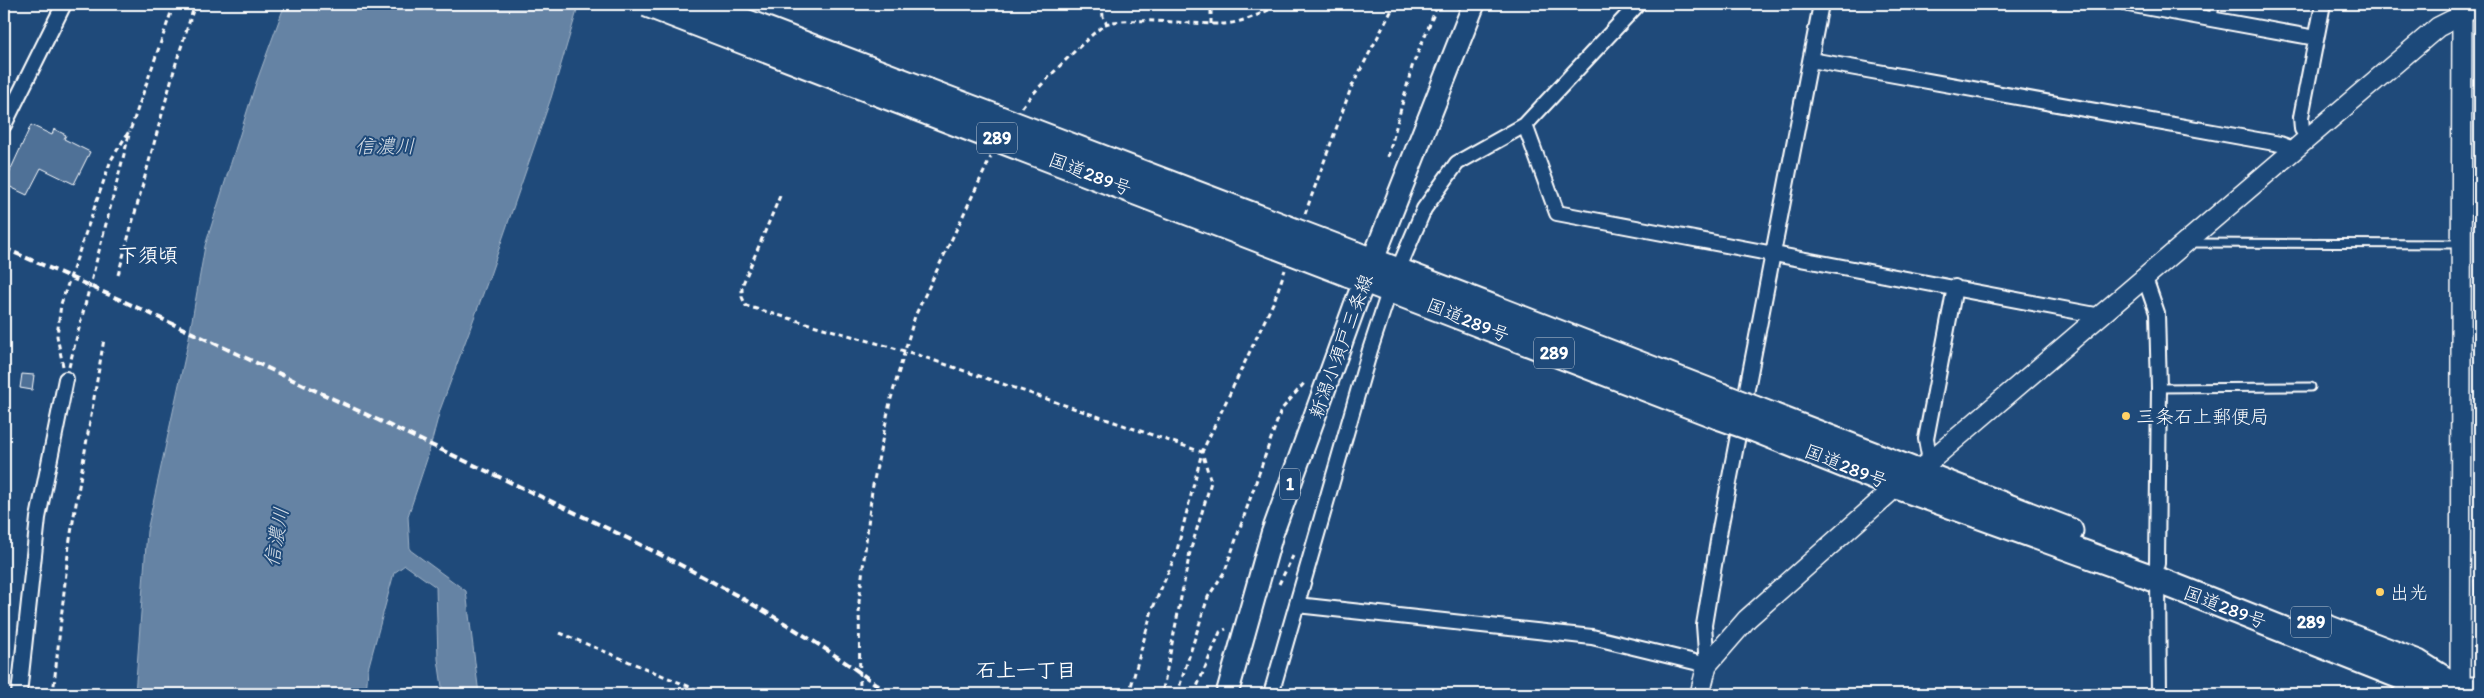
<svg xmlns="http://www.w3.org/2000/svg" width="2484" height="698" font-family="Itim,'Klee One',sans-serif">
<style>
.water{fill:#6583a4;stroke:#a3b5c8}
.building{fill:#507197;stroke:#fff}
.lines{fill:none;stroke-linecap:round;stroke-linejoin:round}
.lane-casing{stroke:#fff;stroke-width:11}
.street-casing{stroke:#fff;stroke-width:18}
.secondary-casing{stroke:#fff;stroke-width:22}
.primary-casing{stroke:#fff;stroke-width:25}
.highway-casing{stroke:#fff;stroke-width:29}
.path{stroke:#fff;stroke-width:3;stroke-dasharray:5 4;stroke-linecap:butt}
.lane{stroke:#1f4a7a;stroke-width:7}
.street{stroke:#1f4a7a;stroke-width:14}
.secondary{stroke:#1f4a7a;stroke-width:19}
.primary{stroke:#1f4a7a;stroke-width:21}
.highway{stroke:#1f4a7a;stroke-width:25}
.rail{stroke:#fff;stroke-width:4;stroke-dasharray:8 4;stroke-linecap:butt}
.highway-bridge-casing{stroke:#fff;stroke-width:29;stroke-linecap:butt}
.highway-bridge{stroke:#1f4a7a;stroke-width:25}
.poi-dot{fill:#ffd166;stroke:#1f4a7a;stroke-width:2}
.labels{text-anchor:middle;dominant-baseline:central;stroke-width:4;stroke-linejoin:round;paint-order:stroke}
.shield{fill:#1f4a7a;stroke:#bcc9d7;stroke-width:1}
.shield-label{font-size:18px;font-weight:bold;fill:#fff}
.street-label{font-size:19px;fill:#fff;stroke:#1f4a7a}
.poi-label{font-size:19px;fill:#fff;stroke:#1f4a7a;text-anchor:start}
.water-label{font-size:20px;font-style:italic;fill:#d8e0e8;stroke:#1f4a7a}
.neighbourhood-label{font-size:20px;font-weight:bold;fill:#fff;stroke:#1f4a7a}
</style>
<rect width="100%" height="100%" fill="#1f4a7a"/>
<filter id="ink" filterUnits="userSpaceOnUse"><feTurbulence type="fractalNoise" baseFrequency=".02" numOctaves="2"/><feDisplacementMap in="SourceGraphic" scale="10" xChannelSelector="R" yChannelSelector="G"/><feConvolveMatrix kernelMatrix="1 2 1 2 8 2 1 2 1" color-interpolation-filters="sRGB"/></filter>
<g filter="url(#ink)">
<!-- water -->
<path class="water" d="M285,4H579L551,98L490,275L440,410L427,459L408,516L410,550L466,591L479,694H443L438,659L436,587L405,565L394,573L368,669L366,694H135L147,531L188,343L205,246L255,86Z"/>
<!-- building -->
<path class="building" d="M31,125L52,135L54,129L66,135L64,139L90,152L74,184L41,168L27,195L4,184Z
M22,374L34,375L32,390L20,388Z
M2474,580H2480V649H2477Z"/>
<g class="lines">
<defs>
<path id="lane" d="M2213,19L2215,4
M2193,243L2459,244
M2159,388L2311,387"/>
<path id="street" d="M2128,4L2316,38
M2462,15L2480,8
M1811,60L2280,144L2296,150
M4,125L64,4
M1525,125L1557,213L2101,316
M2308,139L2302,129L2301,117L2323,4
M2145,278L2157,313L2159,388L2157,564
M1930,461L1926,439L1955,287
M2158,580L2159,694
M1297,605L1592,637L1707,665L1704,625L1720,529L1821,4
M19,694L38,518L66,379
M1271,694L1370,350L1390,289L1424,209L1457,163L1525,125L1638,4
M2399,694L2428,692"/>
<path id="secondary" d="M2460,690L2462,5
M1700,694L1707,665L1747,619L1897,486L1930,461L2438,27L2462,15"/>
<path id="primary" d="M1227,694L1272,534L1355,305L1474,4"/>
<path id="highway" d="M1354,254L1721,396
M1347,273L1718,416
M1757,410L2070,531
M1755,429L1897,486L2158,580L2418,683L2460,690H2480
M2327,628L2418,663L2450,683"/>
</defs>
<!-- lane casing -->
<use href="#lane" class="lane-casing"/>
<!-- street casing -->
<use href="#street" class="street-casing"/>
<!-- secondary casing -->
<use href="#secondary" class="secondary-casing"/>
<!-- primary casing -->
<use href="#primary" class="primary-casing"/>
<!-- highway casing -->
<use href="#highway" class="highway-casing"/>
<!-- path -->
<path class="path" d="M1102,4L1103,17L1107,24
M1211,24V4
M1022,107C1030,95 1094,30 1106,24C1124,16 1199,25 1224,24C1242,23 1265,12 1281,4
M1388,157L1412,67L1438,4
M780,196L742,286V297L746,306L915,354L1202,452L1211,482L1190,552L1162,694
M1305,214L1351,88L1395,4
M118,275L176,63L195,4
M63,366L57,336L61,304L111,160L131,128L174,4
M69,367L130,131
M1279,584L1293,556
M560,633L707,694
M53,694L69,545L104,339
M860,694L859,602L872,490L890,402L915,316L991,157
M1129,694L1152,610L1176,554L1202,452L1274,301L1285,270
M1177,694L1208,597L1225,571L1281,410L1306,381
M1194,694L1220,632L1226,629"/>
<!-- lane -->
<use href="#lane" class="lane"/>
<!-- street -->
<use href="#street" class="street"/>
<!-- secondary -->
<use href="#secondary" class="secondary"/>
<!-- primary -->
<use href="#primary" class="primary"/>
<!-- highway -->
<use href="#highway" class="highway"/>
<!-- rail -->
<path class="rail" d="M4,248C158,315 309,388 461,459C609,529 759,595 889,694"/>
<defs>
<path id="highway-bridge" d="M647,4L1347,273
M698,4L1354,254
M1721,396L1757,410
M1718,416L1755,429"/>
</defs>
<!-- highway-bridge casing -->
<use href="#highway-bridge" class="highway-bridge-casing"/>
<!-- highway-bridge -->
<use href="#highway-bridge" class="highway-bridge"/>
</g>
</g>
<!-- markers -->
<g class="poi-dot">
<circle cx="2126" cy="416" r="5"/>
<circle cx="2380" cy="592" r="5"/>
</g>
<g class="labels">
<!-- shield labels -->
<g class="shield">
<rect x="977" y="122.5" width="40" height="31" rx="4"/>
<rect x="1534" y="337.5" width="40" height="31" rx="4"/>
<rect x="1280" y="468.5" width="20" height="31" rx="4"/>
<rect x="2291" y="606.5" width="40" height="31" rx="4"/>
</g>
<g class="shield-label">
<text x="997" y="138">289</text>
<text x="1554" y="353">289</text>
<text x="1290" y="484">1</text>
<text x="2311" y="622">289</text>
</g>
<!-- street labels -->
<g class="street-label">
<text transform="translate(1090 174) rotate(21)">国道289号</text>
<text transform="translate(1468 320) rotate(22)">国道289号</text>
<text transform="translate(1341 346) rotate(-70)">新潟小須戸三条線</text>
<text transform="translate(1846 466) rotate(22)">国道289号</text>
<text transform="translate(2225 607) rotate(21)">国道289号</text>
</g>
<!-- poi labels -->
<g class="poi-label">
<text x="2136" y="416">三条石上郵便局</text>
<text x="2390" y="592">出光</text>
</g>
<!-- water labels -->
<g class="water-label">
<text x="385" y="146">信濃川</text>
<text transform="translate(276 537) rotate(-80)">信濃川</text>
</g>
<!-- neighbourhood labels -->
<g class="neighbourhood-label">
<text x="148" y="255">下須頃</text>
<text x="1026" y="670">石上一丁目</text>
</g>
</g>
<!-- margin -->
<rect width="2484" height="698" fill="none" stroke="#1f4a7a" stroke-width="20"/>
<rect x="10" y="10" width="2464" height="678" fill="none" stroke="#fff" stroke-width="2" filter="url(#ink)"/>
</svg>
